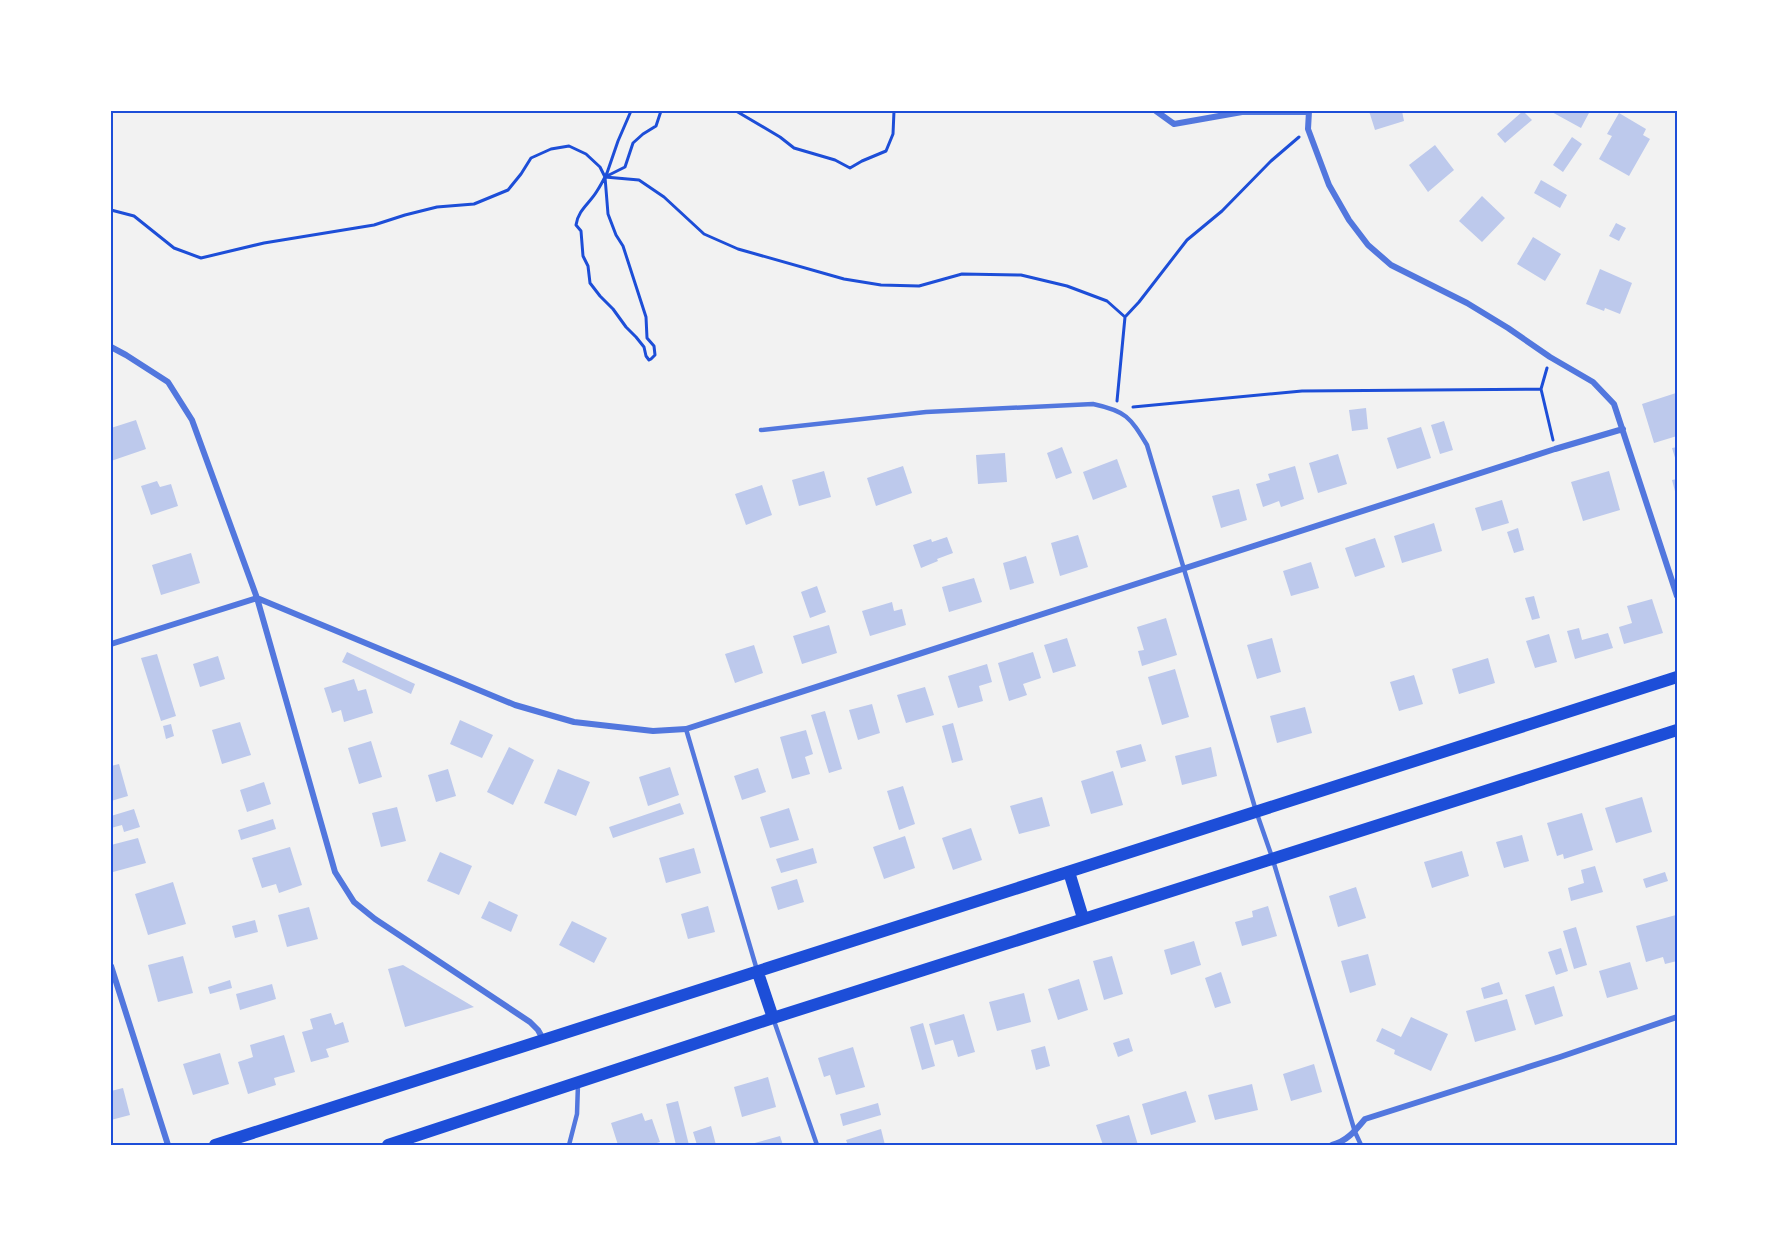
<svg xmlns="http://www.w3.org/2000/svg" width="1788" height="1256" font-family="Spectral,serif">
<style>
.building{fill:#bdc9ec}
.lines{fill:none;stroke-linecap:round;stroke-linejoin:round}
.path{stroke:#1d4ed8;stroke-width:3}
.service{stroke:#5277de;stroke-width:4.5}
.minor{stroke:#5277de;stroke-width:6}
.secondary{stroke:#1d4ed8;stroke-width:12}
.neatline{fill:none;stroke:#1d4ed8;stroke-width:2}
</style>
<rect width="100%" height="100%" fill="#f2f2f2"/>
<!-- building -->
<path class="building" d="M1369,111H1402L1404,121L1375,130Z
M1523,111L1532,120L1505,143L1497,134Z
M1550,111H1590L1581,128Z
M1619,113L1646,129L1643,135L1650,139L1629,176L1599,159L1612,136L1607,134Z
M1572,137L1582,144L1563,172L1553,165Z
M1435,145L1454,170L1428,192L1409,165Z
M1541,180L1567,195L1560,208L1534,193Z
M1482,196L1505,218L1482,242L1459,221Z
M1616,223L1626,228L1619,241L1609,236Z
M1533,237L1561,254L1545,281L1517,264Z
M1600,269L1632,283L1620,314L1605,308L1604,311L1586,304Z
M1676,393L1677,398V436L1654,443L1642,404Z
M1366,408L1368,429L1352,431L1349,410Z
M136,420L146,449L111,461V428Z
M1444,421L1453,450L1440,454L1431,425Z
M1421,427L1431,458L1397,469L1387,438Z
M1062,447L1072,473L1056,479L1047,453Z
M1677,447V461H1676L1672,448Z
M1005,453L1007,482L978,484L976,455Z
M1338,454L1347,484L1318,493L1309,463Z
M1117,459L1127,487L1093,500L1083,472Z
M903,466L912,493L876,506L867,478Z
M1295,466L1304,499L1281,507L1279,501L1263,507L1256,484L1270,480L1268,474Z
M824,471L831,497L799,506L792,480Z
M1609,471L1620,510L1583,521L1571,482Z
M1677,479V495H1676L1672,480Z
M157,481L160,487L171,484L178,506L151,515L141,486Z
M762,485L772,515L746,525L735,494Z
M1239,489L1247,520L1221,528L1212,496Z
M1502,500L1509,523L1482,531L1475,508Z
M1434,523L1442,551L1402,563L1394,536Z
M1518,528L1524,550L1514,553L1507,532Z
M1078,535L1088,567L1060,576L1051,543Z
M947,537L953,553L937,559L938,561L921,568L913,545L931,539L932,542Z
M1375,538L1385,567L1355,577L1345,548Z
M191,553L200,583L161,595L152,565Z
M1026,556L1034,583L1010,590L1003,563Z
M1311,562L1319,588L1291,596L1283,571Z
M974,578L982,602L949,612L942,587Z
M817,586L826,612L810,618L801,592Z
M1534,596L1540,618L1532,620L1525,598Z
M1652,599L1663,633L1624,644L1619,627L1632,623L1627,606Z
M892,602L894,611L902,609L906,625L870,636L862,611Z
M1166,618L1177,655L1142,666L1138,651L1144,650L1137,627Z
M829,625L837,653L802,664L793,636Z
M1579,628L1582,640L1608,633L1613,648L1575,659L1567,631Z
M1549,634L1557,662L1535,668L1526,641Z
M1067,638L1076,666L1053,673L1044,645Z
M1272,638L1281,672L1257,679L1247,645Z
M754,645L763,673L735,683L725,654Z
M347,652L415,684L411,694L342,662Z
M1033,652L1041,678L1023,684L1027,695L1009,701L998,663Z
M157,654L176,716L161,721L141,658Z
M218,656L225,679L200,687L193,664Z
M1488,658L1495,683L1459,694L1452,669Z
M987,664L992,682L979,686L983,701L958,708L948,676Z
M1175,669L1189,717L1162,725L1148,677Z
M1414,675L1423,704L1399,711L1390,682Z
M354,679L358,691L366,689L373,713L344,722L341,710L332,713L324,688Z
M925,687L934,715L906,723L897,695Z
M872,704L880,733L858,740L849,710Z
M1305,707L1312,733L1277,743L1270,716Z
M825,711L842,769L829,773L811,715Z
M460,720L493,735L482,758L450,744Z
M240,722L251,755L222,764L212,730Z
M953,723L963,760L952,763L942,726Z
M171,724L174,736L166,739L163,726Z
M806,730L813,754L805,757L810,774L792,779L780,737Z
M371,741L382,777L359,784L348,748Z
M1141,744L1146,761L1121,768L1116,751Z
M509,747L534,760L513,805L487,792Z
M1211,747L1217,776L1182,785L1175,756Z
M119,764L128,796L111,801V766Z
M670,767L679,795L648,806L639,777Z
M758,768L766,792L742,800L734,776Z
M448,769L456,796L436,802L428,775Z
M558,769L590,782L576,816L544,803Z
M1113,771L1123,805L1091,814L1081,781Z
M264,782L271,804L247,812L240,790Z
M903,786L915,824L899,830L887,791Z
M1042,797L1050,826L1019,834L1010,806Z
M1642,797L1652,832L1616,843L1605,808Z
M680,803L684,814L613,838L609,827Z
M397,807L406,841L381,847L372,813Z
M789,808L799,840L770,848L760,817Z
M134,809L140,827L124,832L122,825L111,828V816Z
M1582,813L1593,850L1564,859L1563,854L1557,856L1547,823Z
M273,819L276,829L241,840L238,830Z
M971,828L982,860L953,870L942,838Z
M1522,835L1529,861L1504,868L1496,842Z
M905,836L915,868L884,879L873,847Z
M138,838L146,863L113,872L111,865V845Z
M290,847L302,885L279,893L276,884L262,888L252,858Z
M694,848L701,873L666,883L659,858Z
M813,848L817,863L781,873L776,859Z
M1462,851L1469,876L1432,888L1424,862Z
M440,852L472,866L459,895L427,881Z
M1595,866L1603,892L1571,901L1568,888L1584,883L1581,870Z
M1665,872L1668,881L1646,888L1643,879Z
M797,879L804,902L778,910L771,887Z
M173,882L186,924L148,935L135,894Z
M1356,887L1366,918L1338,927L1329,896Z
M489,901L518,915L511,932L481,918Z
M708,906L715,932L688,939L681,914Z
M1268,906L1277,936L1242,946L1235,922L1253,917L1252,911Z
M309,907L318,939L287,947L278,915Z
M1676,915L1677,961L1665,964L1663,957L1646,962L1636,926Z
M255,920L258,932L235,938L232,926Z
M572,921L607,938L594,963L559,945Z
M1576,927L1587,965L1574,969L1563,931Z
M1194,941L1201,965L1171,975L1164,950Z
M1561,948L1568,971L1556,975L1548,952Z
M1368,954L1376,985L1350,993L1341,961Z
M183,956L193,993L158,1002L148,965Z
M1112,956L1123,994L1104,1000L1093,961Z
M1630,962L1638,989L1607,998L1599,971Z
M403,965L474,1007L405,1027L388,969Z
M1221,972L1231,1003L1215,1008L1205,978Z
M1079,979L1088,1010L1058,1020L1048,989Z
M230,980L232,988L210,994L208,987Z
M1499,982L1503,994L1484,999L1481,988Z
M272,984L276,999L240,1010L236,994Z
M1554,986L1563,1016L1535,1025L1525,995Z
M1024,993L1031,1022L997,1031L989,1002Z
M1507,999L1516,1030L1475,1042L1466,1011Z
M331,1013L335,1025L343,1022L349,1042L326,1049L329,1057L311,1062L302,1032L313,1029L310,1019Z
M964,1014L975,1052L958,1057L953,1040L935,1045L929,1024Z
M1411,1017L1448,1034L1431,1071L1394,1054L1395,1050L1376,1041L1382,1028L1401,1037Z
M923,1023L935,1066L922,1070L910,1027Z
M284,1035L295,1072L274,1078L276,1085L248,1094L238,1062L253,1057L250,1045Z
M1129,1038L1133,1051L1118,1057L1113,1043Z
M1045,1046L1050,1066L1036,1070L1031,1050Z
M853,1047L865,1087L836,1095L830,1075L824,1077L818,1058Z
M220,1053L229,1084L193,1095L183,1064Z
M1314,1064L1322,1092L1291,1101L1283,1074Z
M768,1077L776,1107L742,1117L734,1087Z
M1252,1084L1258,1110L1215,1120L1208,1095Z
M123,1088L130,1115L111,1120V1091Z
M1186,1091L1196,1122L1151,1135L1142,1104Z
M678,1101L689,1145H676L666,1104Z
M878,1103L881,1115L843,1126L840,1114Z
M642,1113L645,1121L652,1119L660,1142L650,1145H618L611,1123Z
M1129,1115L1138,1145H1103L1096,1125Z
M711,1126L716,1145H697L693,1132Z
M881,1129L885,1145H848L846,1140Z
M780,1136L783,1145H752L751,1144Z"/>
<g class="lines">
<!-- path -->
<path class="path" d="M736,111L780,137L794,148L835,160L850,168L862,161L886,151L893,134L894,111
M607,176L625,167L633,143L643,134L656,126L661,111
M605,177L639,180L664,197L704,234L738,249L844,279L881,285L919,286L962,274L1021,275L1067,286L1107,301L1125,317
M111,210L134,216L174,248L201,258L264,243L374,225L405,215L437,207L474,204L508,190L521,174L531,158L551,149L569,146L586,154L600,167L605,177L608,214L616,235L623,246L646,317L647,338L654,346L655,355L651,359L649,360L646,356L644,347L636,337L626,327L613,309L600,296L590,283L588,266L583,256L581,231L576,225C578,210 590,203 597,191C601,185 604,179 607,173L618,141L631,111
M1547,368L1541,389L1553,440
M1117,401L1125,317L1139,302L1187,240L1222,211L1271,161L1299,137
M1133,407L1302,391L1541,389"/>
<!-- service -->
<path class="service" d="M761,430L926,412L1093,404C1126,411 1130,417 1147,445L1256,811L1272,857L1355,1132L1361,1145
M686,729L757,970
M773,1018L817,1145
M569,1145L577,1114L578,1084"/>
<!-- minor -->
<path class="minor" d="M1156,111L1174,124L1242,112H1309
M1309,111L1308,129L1329,185L1349,220L1368,245L1391,265L1467,303L1508,328L1550,357L1593,382L1614,404L1677,596
M111,347L126,355L168,382L192,420L257,598L335,872L354,902L375,919L530,1022L538,1030L543,1039
M111,644L257,598L515,705L574,722L653,731L686,729L1555,449L1623,429
M111,966L168,1145
M1332,1145C1347,1141 1355,1131 1365,1119L1560,1057L1677,1017"/>
<!-- secondary -->
<path class="secondary" d="M1069,872L1083,918
M758,973L773,1018
M215,1145L1677,677
M388,1145L773,1018L1677,730"/>
</g>
<!-- border -->
<rect width="1788" height="1256" fill="none" stroke="#ffffff" stroke-width="225"/>
<rect x="112" y="112" width="1564" height="1032" class="neatline"/>
</svg>
